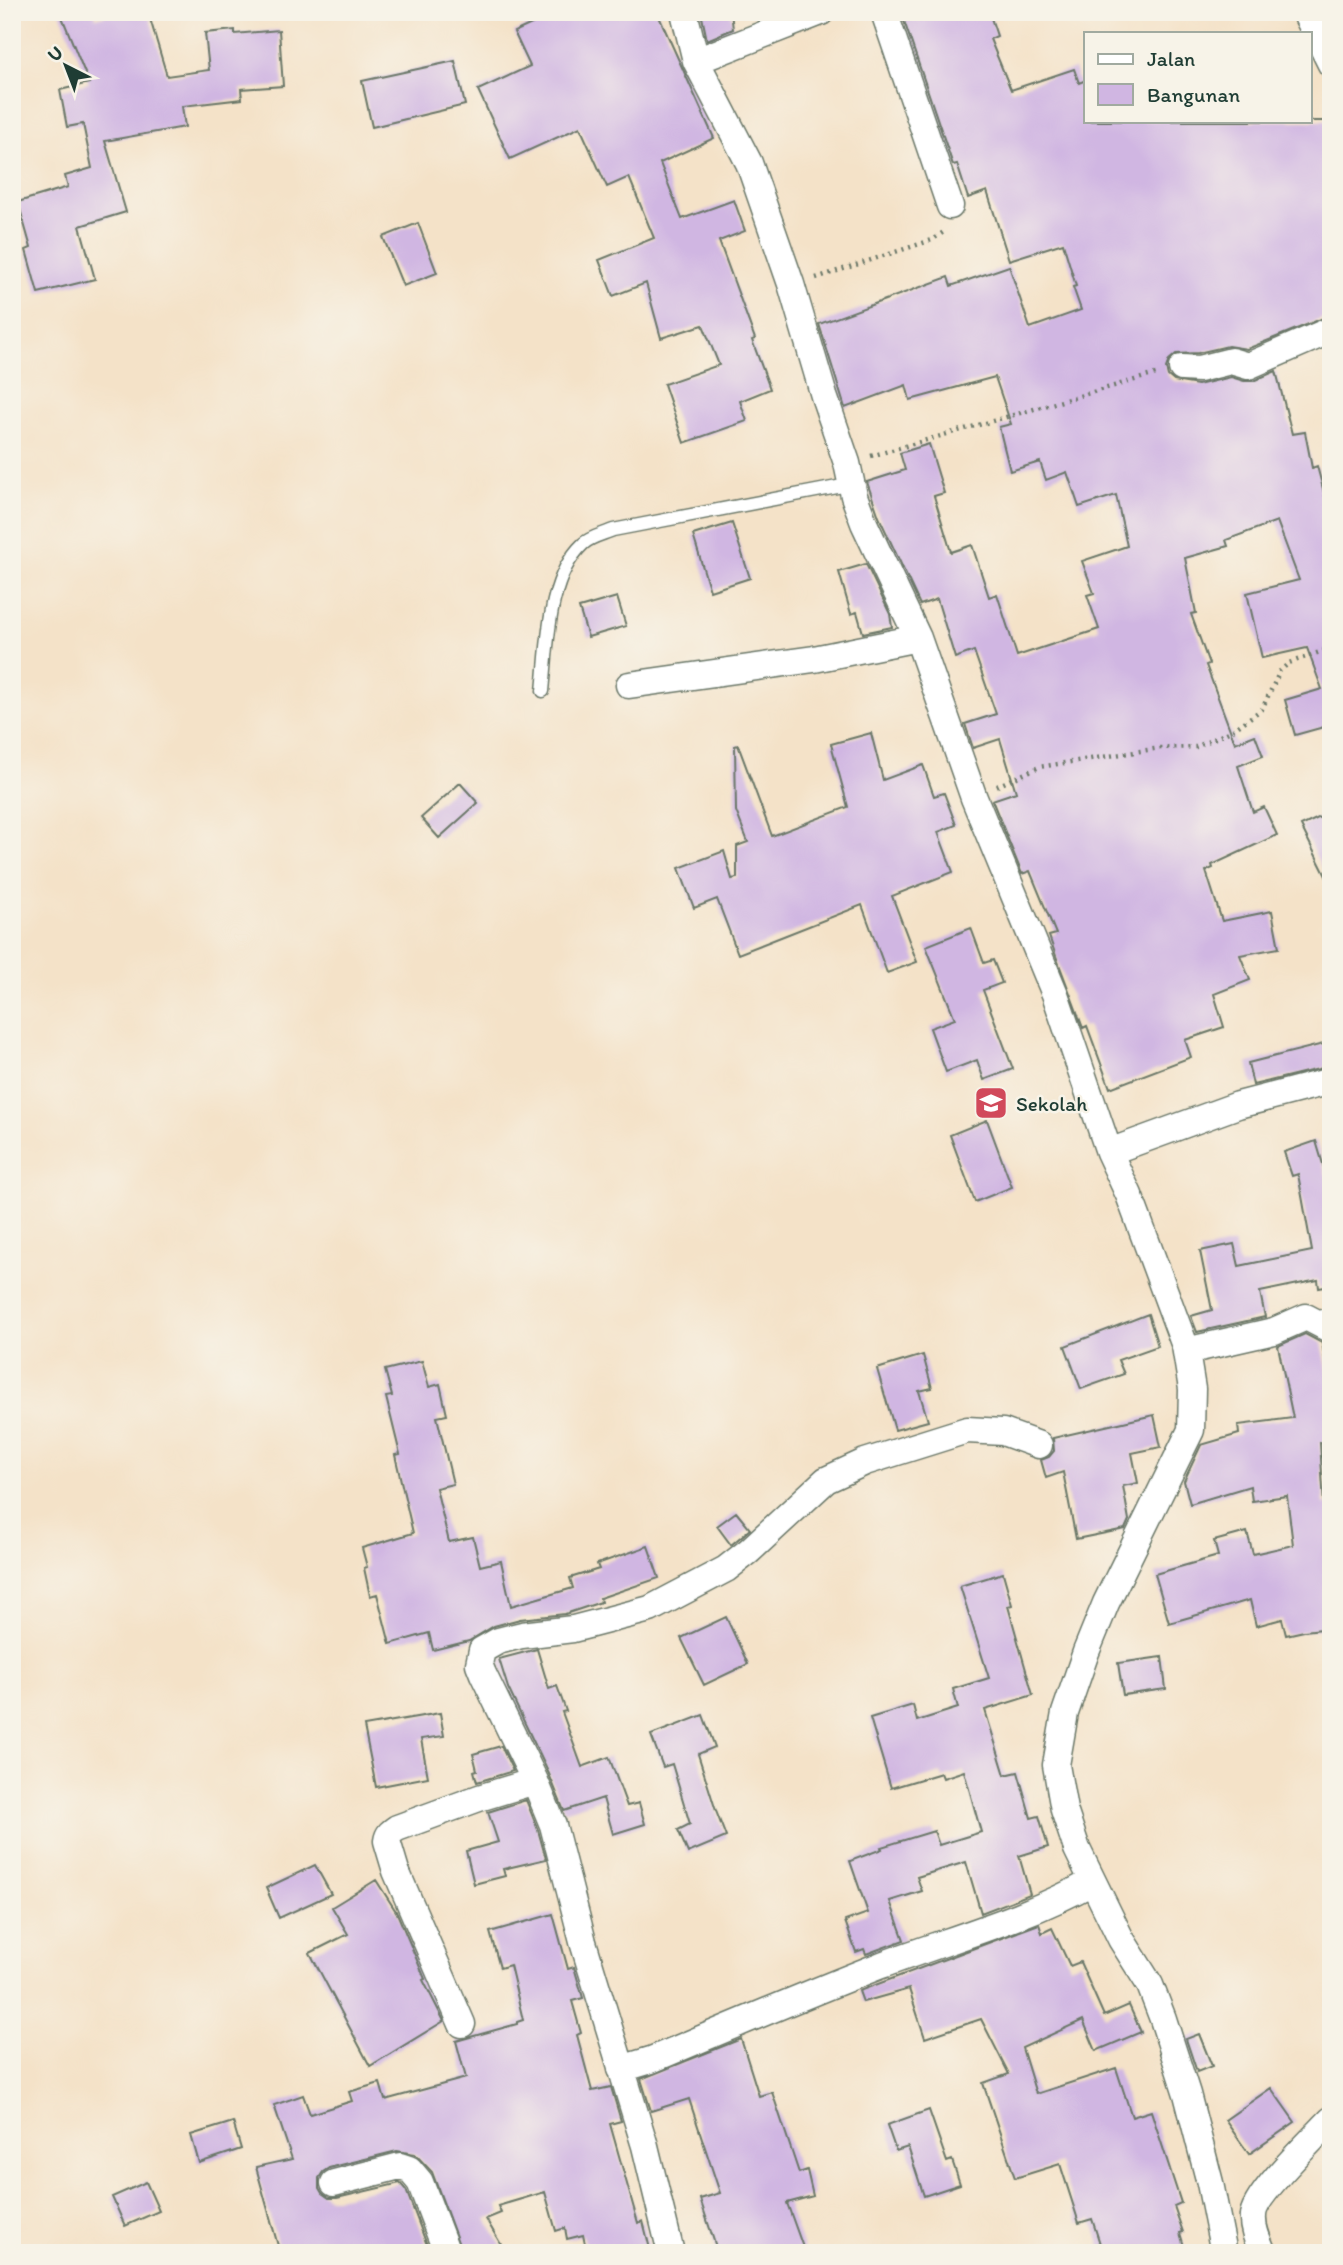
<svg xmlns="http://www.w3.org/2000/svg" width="1343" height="2265" font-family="Itim,sans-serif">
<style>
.building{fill:#d0b6e2}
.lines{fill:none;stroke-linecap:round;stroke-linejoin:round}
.service-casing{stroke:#6a7768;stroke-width:15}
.minor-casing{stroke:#6a7768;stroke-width:29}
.path{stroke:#6a7768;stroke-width:4.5;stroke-dasharray:2 5;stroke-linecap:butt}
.service{stroke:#fff;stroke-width:12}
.minor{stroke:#fff;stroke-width:26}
.labels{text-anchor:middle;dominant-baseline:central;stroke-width:5;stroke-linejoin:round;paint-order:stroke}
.poi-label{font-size:21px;fill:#1f3d34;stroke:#f7f3e8;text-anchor:start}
</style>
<rect width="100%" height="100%" fill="#f7f3e8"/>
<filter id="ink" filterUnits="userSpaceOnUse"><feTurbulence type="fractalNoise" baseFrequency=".0143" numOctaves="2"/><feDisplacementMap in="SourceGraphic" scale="14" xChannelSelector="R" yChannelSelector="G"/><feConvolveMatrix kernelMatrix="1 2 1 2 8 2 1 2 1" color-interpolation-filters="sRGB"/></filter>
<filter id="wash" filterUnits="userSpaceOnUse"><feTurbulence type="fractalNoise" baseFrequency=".00686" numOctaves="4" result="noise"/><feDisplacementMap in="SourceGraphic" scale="28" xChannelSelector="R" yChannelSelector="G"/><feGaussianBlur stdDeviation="1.57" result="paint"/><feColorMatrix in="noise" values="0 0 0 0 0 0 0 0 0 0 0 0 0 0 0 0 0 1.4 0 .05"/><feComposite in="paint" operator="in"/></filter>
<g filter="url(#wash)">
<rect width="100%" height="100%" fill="#f4e2c8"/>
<g id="blocks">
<!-- building -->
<path class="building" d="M60,12H94L96,18L116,12H148L167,76L209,70L205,33L235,30V34L279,30L283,86L241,89L242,99L182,106L185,127L105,141L126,212L80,226L95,279L38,293L26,250L31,248L18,202L68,187L65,176L92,168L83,124L67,127L60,90L89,83Z
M558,12H657L714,138L660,163L682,219L734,200L745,231L719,241L755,339L752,340L770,389L740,401L747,421L684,443L664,384L719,365L703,325L661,338L646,283L613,296L599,260L654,238L629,177L607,187L580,127L510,159L478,90L530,66L514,32Z
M701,12H731L733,29L707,40Z
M901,12H989L997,36L990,39L1011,90L1074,69L1079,83L1086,80V121H1331V315L1247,349L1228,346L1198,353L1176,354L1169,360L1166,368L1168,376L1174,381L1198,385L1231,377L1244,381H1253L1276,371L1292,434L1305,432L1312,468L1317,466L1331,519V725L1295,735L1285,700L1322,689L1307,648L1262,658L1247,593L1299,580L1277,521L1226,540L1228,546L1185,558L1196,613L1191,614L1209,664L1206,665L1235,743L1255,735L1263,756L1238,766L1253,812L1264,807L1277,835L1212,865L1213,868L1206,871L1222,921L1272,911L1279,948L1240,955L1250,980L1214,994L1224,1027L1185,1040L1191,1057L1110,1088L1087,1026L1083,1028L1056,956L1049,936L1056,934L1030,871L1022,874L992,800L1016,792L1000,739L973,748L965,724L996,714L974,651L955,658L937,599L920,605L879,517L867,482L905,470L900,453L929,444L944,493L934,496L951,552L972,545L989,597L997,594L1017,656L1099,629L1087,595L1094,593L1082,561L1127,546L1116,495L1079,507L1067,472L1046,480L1040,462L1010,471L999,427L1011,424L995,377L910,400L906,385L845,408L819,324L948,277L951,286L1009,266L1030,328L1081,310L1073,287L1076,286L1063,243L1009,260L987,191L968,198L957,164L953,165Z
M455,61L465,105L372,127L362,81Z
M418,223L437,273L403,286L383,237Z
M732,523L750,578L710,591L693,535Z
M866,564L890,614L892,627L863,633L857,612L851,614L839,572Z
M617,597L626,626L588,637L579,608Z
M871,733L883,780L923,765L934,796L944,793L956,825L938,832L953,872L892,896L917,962L887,973L862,905L738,954L717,899L694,908L679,868L724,851L732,879L737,878V846L748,842L736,811L735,746L738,745L772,836L848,807L831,744Z
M460,783L478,803L439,838L421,818Z
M1331,812V886L1301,826Z
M971,928L984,963L993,960L1002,983L983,990L1013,1069L984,1080L977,1060L946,1072L930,1028L955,1019L926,946Z
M1331,1042V1066L1253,1085L1248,1063Z
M987,1120L1012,1187L975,1202L950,1135Z
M1316,1141L1331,1191V1286L1319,1288L1318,1280L1260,1292L1265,1317L1197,1332L1191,1316L1212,1310L1200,1251L1234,1244L1239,1266L1312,1251L1298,1174L1292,1176L1284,1152Z
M1148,1314L1158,1346L1118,1360L1124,1374L1081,1389L1065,1346Z
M1305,1334L1322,1343L1331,1388V1442L1320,1443L1324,1504L1331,1503V1628L1304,1631L1286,1635L1282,1619L1256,1626L1250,1600L1169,1623L1155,1574L1218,1556L1214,1541L1247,1532L1253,1554L1293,1545L1287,1496L1252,1501L1250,1486L1190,1504L1184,1481L1201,1445L1239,1434L1238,1425L1293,1418L1278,1346Z
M923,1355L932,1388L919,1391L928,1421L895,1430L877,1369Z
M422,1361L429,1387L440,1384L447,1415L437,1417L453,1484L436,1488L449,1542L473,1537L480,1566L501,1561L511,1606L573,1588L570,1578L599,1569L597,1564L648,1546L659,1578L600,1598L601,1602L565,1614L520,1619L494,1626L469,1641L433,1650L429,1633L390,1644L377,1594L370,1596L364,1568L367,1567L362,1548L413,1533L395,1455L400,1454L386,1397L392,1396L385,1370Z
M1154,1415L1161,1447L1132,1453L1138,1483L1123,1486L1129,1520L1125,1529L1076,1539L1063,1472L1046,1478L1041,1460L1049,1457L1054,1451L1053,1438Z
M736,1512L750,1529L731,1545L717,1526Z
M1003,1573L1012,1605L1008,1606L1033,1695L985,1710L1005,1775L1018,1772L1031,1818L1039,1816L1048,1847L1019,1856L1030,1894L981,1913L966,1862L917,1877L922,1891L890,1901L904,1940L866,1954L864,1949L856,1952L845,1921L868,1913L850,1861L882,1849L881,1847L934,1831L939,1845L981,1832L964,1771L943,1778L941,1773L891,1788L870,1718L913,1705L917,1721L958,1708L953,1689L989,1678L960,1586Z
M726,1617L748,1664L704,1685L681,1638Z
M537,1649L549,1689L557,1686L566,1711L562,1712L582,1767L609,1757L627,1806L639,1803L645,1824L613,1834L603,1798L564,1811L549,1774L508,1688L499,1659Z
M1162,1657L1166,1689L1123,1695L1118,1663Z
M440,1713L444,1736L421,1739L428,1777L376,1787L364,1726Z
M703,1715L715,1747L698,1754L716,1811L726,1837L688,1853L678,1830L690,1824L672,1764L663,1767L651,1735Z
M501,1746L513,1771L477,1782L474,1771L477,1770L473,1754Z
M526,1800L538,1830L546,1859L503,1869L505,1876L474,1884L466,1851L498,1842L488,1812Z
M315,1865L331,1894L279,1918L266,1888Z
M376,1880L397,1913L425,1979L423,1980L444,2021L370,2066L310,1953L348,1934L332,1907Z
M553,1914L568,1969L574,1967L583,1998L572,2001L581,2033L577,2035L592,2091L611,2087L621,2121L610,2124L638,2223L643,2221L651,2253H587L583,2235L567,2239L565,2228L556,2231L545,2192L498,2206L501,2213L486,2219L506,2253H462L432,2172L415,2154L397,2151L329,2168L323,2172L319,2178V2188L322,2193L329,2198H337L400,2183L406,2190L430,2253H280L256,2167L292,2159L274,2105L303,2095L310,2114L352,2101L349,2092L380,2083L385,2100L466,2078L456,2041L517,2024V2022L523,2020L510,1965L500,1968L490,1932Z
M1039,1924L1042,1933L1052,1928L1070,1966L1080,1962L1104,2016L1129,2005L1141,2032L1096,2051L1083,2020L1022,2048L1036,2094L1116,2068L1132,2117L1151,2111L1181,2203L1174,2206L1183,2232L1180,2233L1186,2253H1103L1092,2219L1079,2223L1060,2164L1015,2178L983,2083L1009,2074L981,2019L925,2038L909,1989L863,2002L859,1991Z
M1199,2034L1212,2066L1197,2072L1186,2039Z
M741,2039L759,2096L772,2092L799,2173L807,2170L813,2196L787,2203L805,2253H718L700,2199L720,2193L689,2099L651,2111L641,2079Z
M1271,2088L1295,2122L1249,2154L1225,2120Z
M929,2110L947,2162L952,2160L960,2184L924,2196L908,2147L896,2151L887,2125Z
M233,2122L241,2149L199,2163L191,2135Z
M146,2182L159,2211L125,2226L112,2197Z"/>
</g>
</g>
<g filter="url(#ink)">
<use href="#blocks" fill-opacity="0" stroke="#6a7768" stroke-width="2"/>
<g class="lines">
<defs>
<path id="service" d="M543,691C548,645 547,578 583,544C590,537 604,534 613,530L853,484"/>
<path id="minor" d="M684,12L696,61L749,163L791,284L824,396L847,463L854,496L864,523L918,638L974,798L1055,994L1109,1152L1129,1195L1185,1346L1192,1389L1191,1430L1106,1603L1086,1652L1065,1713L1056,1765L1064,1810L1077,1849L1121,1939L1150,1985L1163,2019L1187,2094L1210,2183L1224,2253
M884,12L950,206
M1305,12L1331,64
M696,61L821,12
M1182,368L1199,369L1231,361L1248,366L1331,330
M629,685L814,659L918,638
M1109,1152L1238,1105L1331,1081
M1186,1351L1274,1331L1306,1317L1331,1330
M462,2024L396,1871L387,1841C388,1834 391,1832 397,1828L479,1798L535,1781
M621,2069L651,2060C727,2028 802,1996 879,1966C950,1939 1025,1919 1092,1882
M334,2183L400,2166L409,2169L420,2182L447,2253
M671,2253L645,2146L583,1942L553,1825L535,1781L483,1674L479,1664L482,1650L498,1641L522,1635L573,1629L650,1609L726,1569L749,1551L826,1480L865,1462L967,1430L1003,1432L1039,1445
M1263,2253C1258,2241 1252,2229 1253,2216C1253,2196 1315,2137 1331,2120"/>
</defs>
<!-- service casing -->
<use href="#service" class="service-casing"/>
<!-- minor casing -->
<use href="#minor" class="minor-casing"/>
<!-- path -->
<path class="path" d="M816,278L932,240L945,231
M871,456L1159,373
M997,786L1039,767L1160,748L1196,747L1233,730L1262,709L1280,671L1289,663L1331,648"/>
<!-- service -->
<use href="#service" class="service"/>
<!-- minor -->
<use href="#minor" class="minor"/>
</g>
</g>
<!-- icons -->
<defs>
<symbol id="school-square" viewBox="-11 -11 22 22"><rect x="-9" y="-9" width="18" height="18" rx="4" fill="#d1495b" stroke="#f7f3e8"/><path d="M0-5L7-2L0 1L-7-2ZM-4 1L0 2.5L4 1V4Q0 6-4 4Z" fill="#fff"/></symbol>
</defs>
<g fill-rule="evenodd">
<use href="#school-square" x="972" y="1084" width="38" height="38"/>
</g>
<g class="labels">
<!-- poi labels -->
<g class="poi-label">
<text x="1016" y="1103">Sekolah</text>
</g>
</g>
<!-- margin -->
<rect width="1343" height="2265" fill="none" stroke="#f7f3e8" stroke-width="42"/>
<!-- legend -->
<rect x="1084" y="32" width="228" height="91" fill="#f7f3e8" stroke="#a1aaa0" stroke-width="2"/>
<rect x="1098" y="54" width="35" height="10" fill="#ffffff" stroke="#a1aaa0" stroke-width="2"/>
<text x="1147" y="66" font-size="21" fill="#1f3d34">Jalan</text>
<rect x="1098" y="84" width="35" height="21" fill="#d0b6e2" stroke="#a1aaa0" stroke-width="2"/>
<text x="1147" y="102" font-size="21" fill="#1f3d34">Bangunan</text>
<!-- north arrow -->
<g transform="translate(66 66) rotate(318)" stroke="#f7f3e8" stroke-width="5" paint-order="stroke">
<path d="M0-5L12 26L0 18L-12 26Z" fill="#1f3d34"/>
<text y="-10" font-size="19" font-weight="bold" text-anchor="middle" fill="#1f3d34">U</text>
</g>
</svg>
